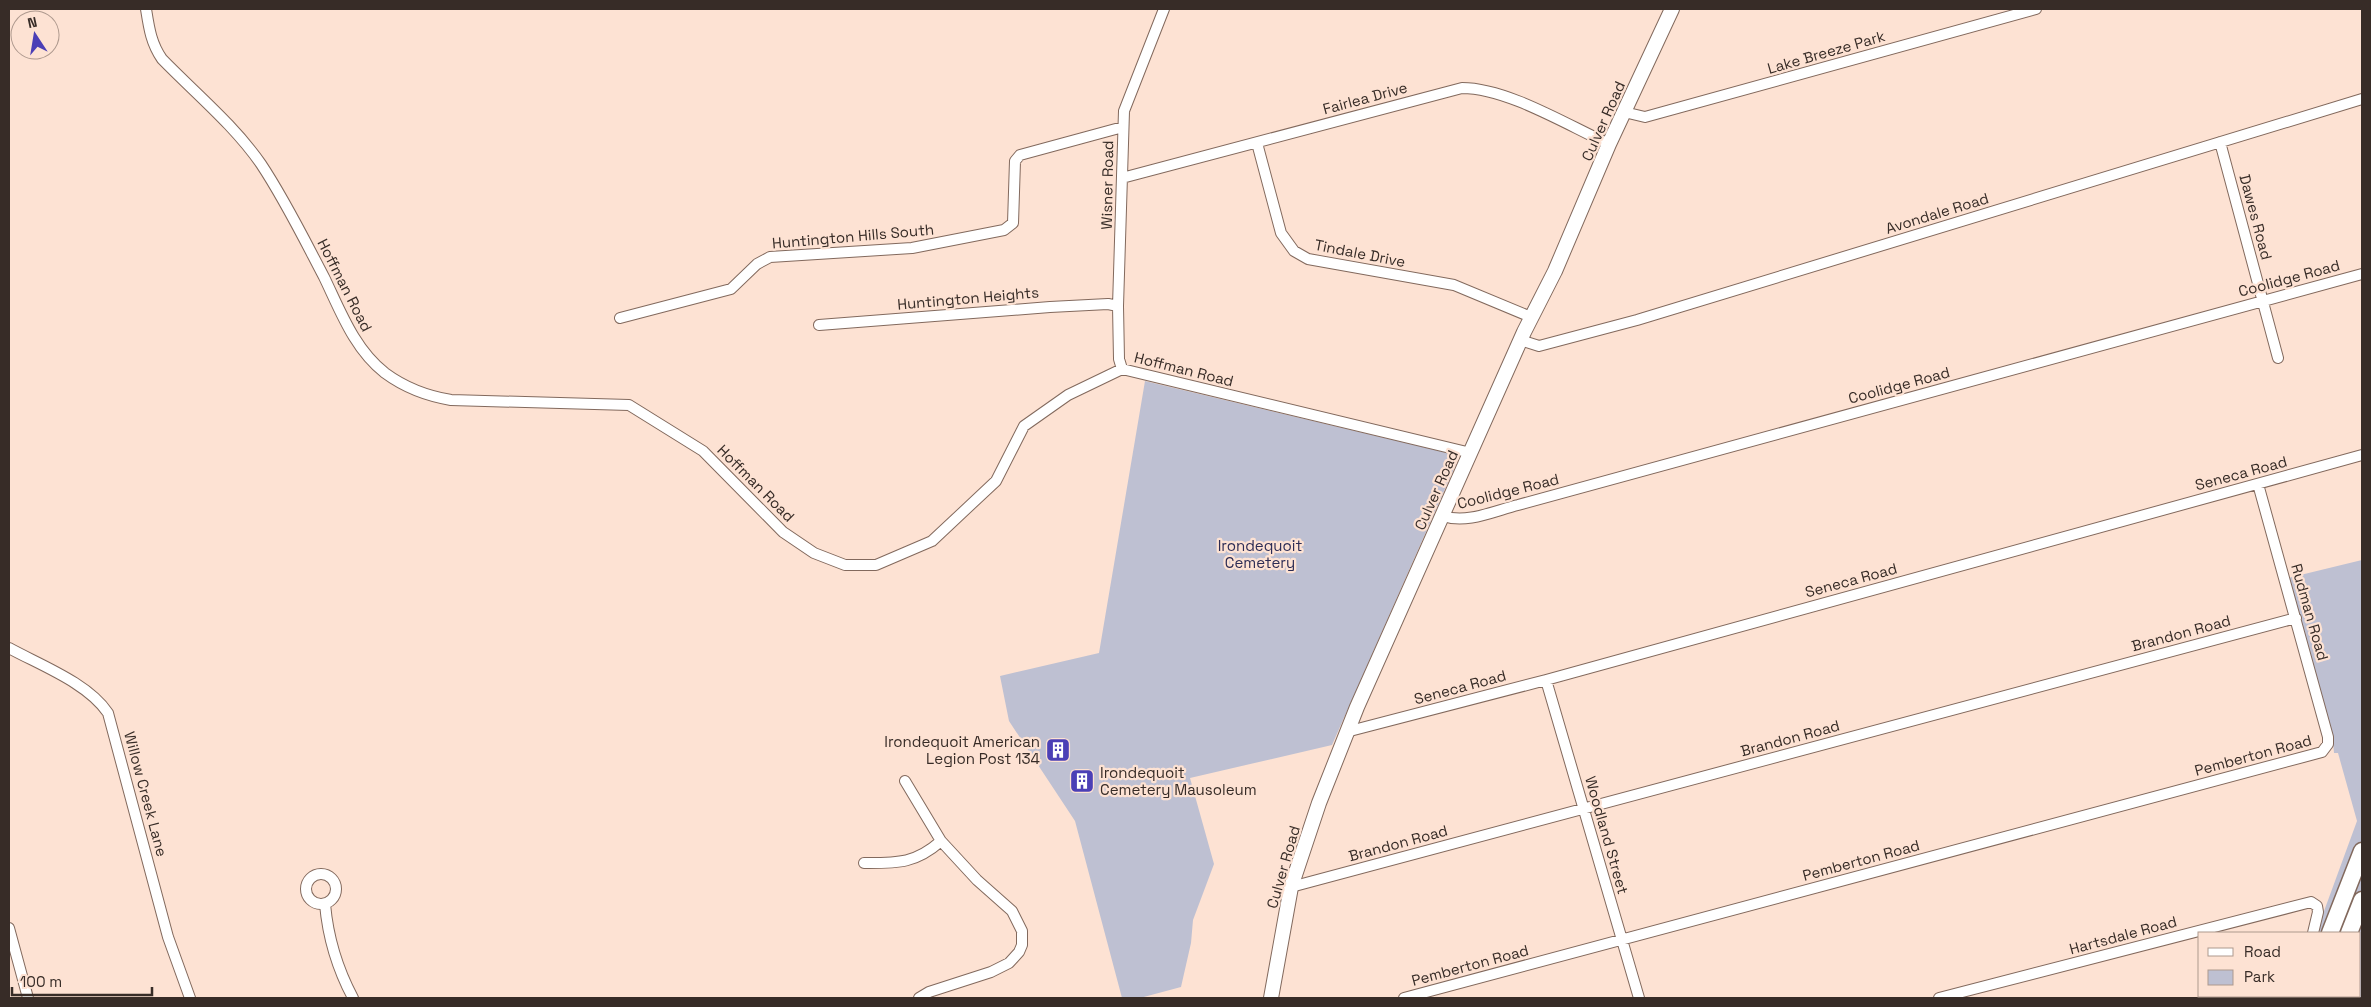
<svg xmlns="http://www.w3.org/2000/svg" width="2371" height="1007" font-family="'Space Grotesk',sans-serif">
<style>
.green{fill:#bec0d2}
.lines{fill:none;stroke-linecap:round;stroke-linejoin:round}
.street-casing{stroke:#82695d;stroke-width:12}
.secondary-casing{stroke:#82695d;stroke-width:16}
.primary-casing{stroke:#82695d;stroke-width:19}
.street{stroke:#fff;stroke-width:10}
.secondary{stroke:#fff;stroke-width:14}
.primary{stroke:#fff;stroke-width:16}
.labels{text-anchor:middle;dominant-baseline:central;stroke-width:4.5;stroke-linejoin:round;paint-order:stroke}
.street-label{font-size:15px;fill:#372c27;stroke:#fde2d3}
.park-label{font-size:15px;fill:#2c2c55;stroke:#fde2d3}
.poi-label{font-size:15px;fill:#372c27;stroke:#fde2d3;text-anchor:end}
</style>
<rect width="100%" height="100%" fill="#fde2d3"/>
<!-- green -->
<path class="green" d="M1145,381L1444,452L1452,455L1456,464L1332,745L1190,778L1214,864L1193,920L1191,943L1181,987L1140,998H1122L1075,821L1009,721L1000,676L1099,653Z
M2362,560V998H2301L2302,996H2360V933H2316L2357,821L2338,753H2334L2333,741L2288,578Z"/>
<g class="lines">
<defs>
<path id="street" d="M146,9C149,28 151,43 162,59C195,93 234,125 261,164C285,200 304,239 324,277C340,310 354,349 385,373C404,387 427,396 451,400L629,405L703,451L783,532L814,553L845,565H876L932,541L996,481L1024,426L1068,395L1122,369L1471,453
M1624,112L1645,117L2036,9
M2220,142L2278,358
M1257,143L1281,233L1294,251L1308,259L1454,285L1531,317
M1122,178L1462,88C1507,88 1567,125 1609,144
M620,318L731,289L757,264L770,257L912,248L1004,230L1013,223L1015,161L1020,155L1123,127
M819,325L1050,307L1108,304L1118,306
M1520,340L1539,346L1637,320L2362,99
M1122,369L1119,359L1118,306L1124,111L1164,9
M1443,516C1467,524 1494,511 1518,505L2362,274
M9,648C40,665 88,683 108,713L168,937L190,998
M1546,680L1639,998
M1346,732L1546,680L2362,455
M905,781L941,841L977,880L1012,911L1022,931V945L1019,952L1009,963L991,972L929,992L919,998
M864,863C897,863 915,864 941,841
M306 889a15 15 0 1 1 30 0a15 15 0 1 1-30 0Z
M1291,887L2296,618
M325,904C328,938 337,968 353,998
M9,928L28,998
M1404,998L2322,752L2328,744V737L2258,484
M1939,998L2311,902L2317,906L2318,912L2313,933
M2298,998L2299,996"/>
<path id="secondary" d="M1271,998L1291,887L1319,803L1357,707L1524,332L1555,271L1609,144L1672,9"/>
<path id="primary" d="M2330,933L2362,851
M2349,933L2362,900
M2309,998V996
M2325,998V996"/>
</defs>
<!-- street casing -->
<use href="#street" class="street-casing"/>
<!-- secondary casing -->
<use href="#secondary" class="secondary-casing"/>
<!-- primary casing -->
<use href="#primary" class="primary-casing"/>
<!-- street -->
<use href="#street" class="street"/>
<!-- secondary -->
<use href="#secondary" class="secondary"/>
<!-- primary -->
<use href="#primary" class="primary"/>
</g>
<!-- icons -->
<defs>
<symbol id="building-square" viewBox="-11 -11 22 22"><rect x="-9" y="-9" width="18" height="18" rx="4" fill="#4b3fb6" stroke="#fde2d3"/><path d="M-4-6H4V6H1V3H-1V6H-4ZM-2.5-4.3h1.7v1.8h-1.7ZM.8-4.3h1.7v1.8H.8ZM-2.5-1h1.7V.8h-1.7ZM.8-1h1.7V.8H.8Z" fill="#fff"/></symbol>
</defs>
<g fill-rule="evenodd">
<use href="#building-square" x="1044" y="736" width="28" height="28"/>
<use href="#building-square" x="1068" y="767" width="28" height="28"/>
</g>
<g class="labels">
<!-- street labels -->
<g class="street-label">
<text transform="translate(1826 52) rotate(-16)">Lake Breeze Park</text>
<text transform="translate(1365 98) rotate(-15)">Fairlea Drive</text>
<text transform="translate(1603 121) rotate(-66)">Culver Road</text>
<text transform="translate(1107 185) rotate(-89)">Wisner Road</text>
<text transform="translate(1937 213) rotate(-17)">Avondale Road</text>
<text transform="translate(2256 217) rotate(75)">Dawes Road</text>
<text transform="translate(853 236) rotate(-5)">Huntington Hills South</text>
<text transform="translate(1360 253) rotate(11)">Tindale Drive</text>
<text transform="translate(2289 278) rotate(-15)">Coolidge Road</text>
<text transform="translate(345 285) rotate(63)">Hoffman Road</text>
<text transform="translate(968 298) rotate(-5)">Huntington Heights</text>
<text transform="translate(1184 369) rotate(14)">Hoffman Road</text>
<text transform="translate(1899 385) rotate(-15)">Coolidge Road</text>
<text transform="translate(2241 473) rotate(-15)">Seneca Road</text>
<text transform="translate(756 483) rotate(45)">Hoffman Road</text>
<text transform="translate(1436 490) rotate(-66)">Culver Road</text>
<text transform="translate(1508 491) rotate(-14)">Coolidge Road</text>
<text transform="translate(1851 580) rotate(-15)">Seneca Road</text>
<text transform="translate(2310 612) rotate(74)">Rudman Road</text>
<text transform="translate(2181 633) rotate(-15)">Brandon Road</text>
<text transform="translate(1460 687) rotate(-15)">Seneca Road</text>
<text transform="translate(1790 738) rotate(-15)">Brandon Road</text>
<text transform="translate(2253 755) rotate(-15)">Pemberton Road</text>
<text transform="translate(146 794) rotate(75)">Willow Creek Lane</text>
<text transform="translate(1607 835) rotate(74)">Woodland Street</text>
<text transform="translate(1398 843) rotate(-15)">Brandon Road</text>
<text transform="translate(1861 860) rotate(-15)">Pemberton Road</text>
<text transform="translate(1283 867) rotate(-74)">Culver Road</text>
<text transform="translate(2123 935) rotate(-15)">Hartsdale Road</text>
<text transform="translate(1470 965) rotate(-15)">Pemberton Road</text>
</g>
<!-- park labels -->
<g class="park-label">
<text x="1260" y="545">Irondequoit<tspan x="1260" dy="17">Cemetery</tspan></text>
</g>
<!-- poi labels -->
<g class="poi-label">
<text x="1040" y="741">Irondequoit American<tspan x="1040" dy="17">Legion Post 134</tspan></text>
<text x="1100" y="772" text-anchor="start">Irondequoit<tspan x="1100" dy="17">Cemetery Mausoleum</tspan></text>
</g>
</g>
<!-- border -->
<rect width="2371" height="1007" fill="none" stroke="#372c27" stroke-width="20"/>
<!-- legend -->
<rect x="2198" y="932" width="162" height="65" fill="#fde2d3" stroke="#ae998e"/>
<rect x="2208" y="948" width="25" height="8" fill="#ffffff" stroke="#ae998e"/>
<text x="2244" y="957" font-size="15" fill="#372c27">Road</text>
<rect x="2208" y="970" width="25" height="15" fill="#bec0d2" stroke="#ae998e"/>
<text x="2244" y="982" font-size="15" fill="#372c27">Park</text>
<!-- north arrow -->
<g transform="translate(35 35) rotate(348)"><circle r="24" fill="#fde2d3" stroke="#ae998e"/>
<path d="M0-4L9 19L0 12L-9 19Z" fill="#4b3fb6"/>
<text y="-8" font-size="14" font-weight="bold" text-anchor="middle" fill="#372c27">N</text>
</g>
<!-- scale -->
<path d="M12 987v8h140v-8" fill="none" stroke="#372c27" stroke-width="2.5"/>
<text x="20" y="987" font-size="15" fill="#372c27" stroke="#fde2d3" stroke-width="4" paint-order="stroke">100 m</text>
</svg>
